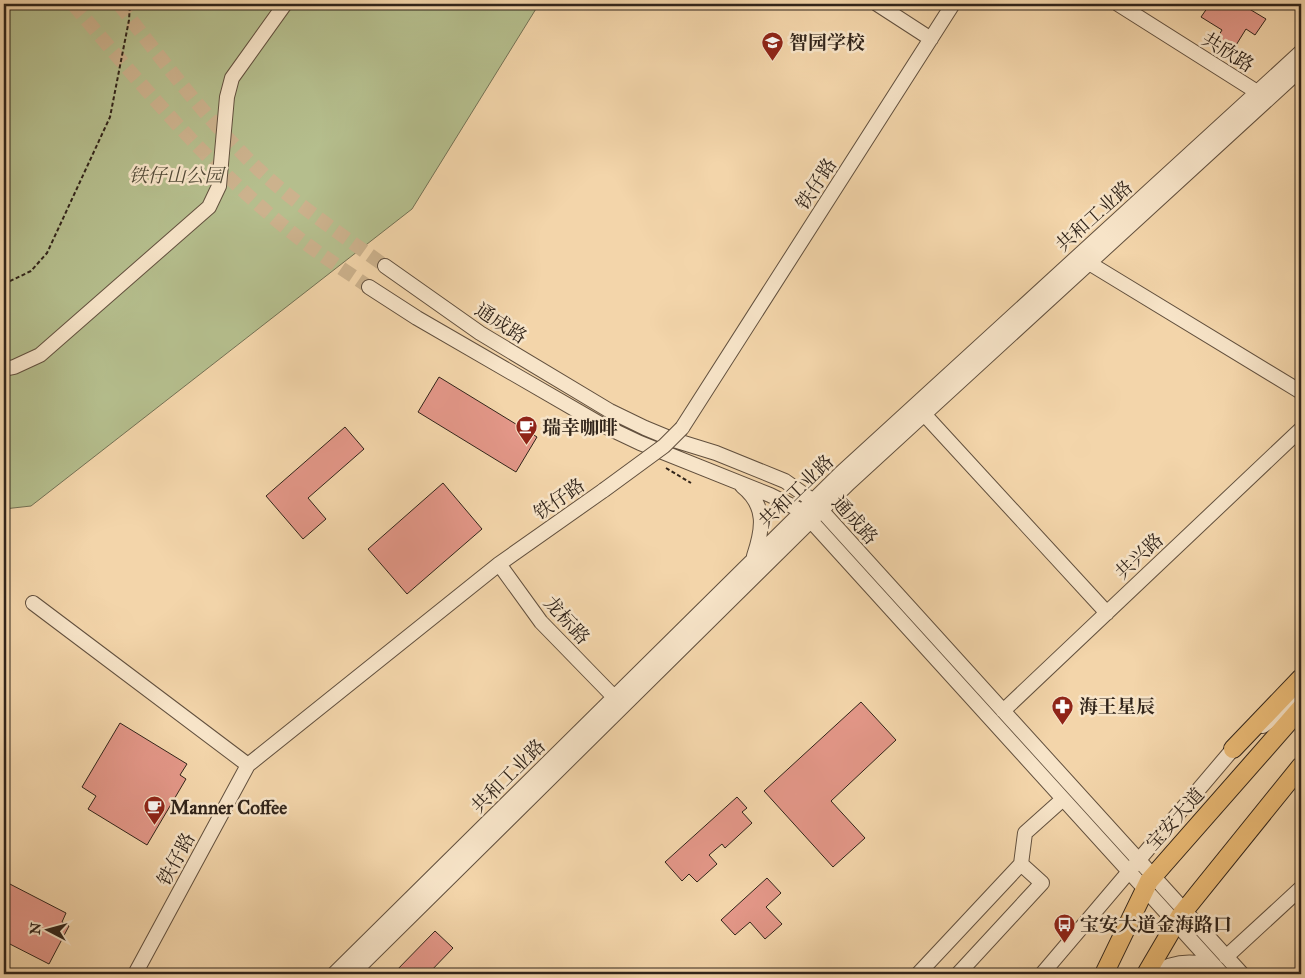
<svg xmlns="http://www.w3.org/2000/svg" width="1305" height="978" font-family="'IM FELL Great Primer','Noto Serif SC',serif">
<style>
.green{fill:#b5be8d;stroke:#737154}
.building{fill:#e39788;stroke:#31241a}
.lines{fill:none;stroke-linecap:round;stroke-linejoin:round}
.minor-tunnel{stroke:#ccb28d;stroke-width:14;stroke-dasharray:14 7;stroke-linecap:butt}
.minor-casing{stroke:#62503e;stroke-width:16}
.major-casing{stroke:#31241a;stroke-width:20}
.path{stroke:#31241a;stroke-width:2;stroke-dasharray:4 2.5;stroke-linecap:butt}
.minor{stroke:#f7e4c8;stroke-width:14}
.major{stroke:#eaba75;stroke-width:18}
.minor-bridge-casing{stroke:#62503e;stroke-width:16;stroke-linecap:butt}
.minor-bridge{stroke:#f7e4c8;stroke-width:14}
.labels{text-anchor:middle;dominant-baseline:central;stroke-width:5;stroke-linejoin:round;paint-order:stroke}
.poi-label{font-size:19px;font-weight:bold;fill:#31241a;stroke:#f7e4c8;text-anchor:start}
.street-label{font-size:19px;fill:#31241a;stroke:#f7e4c8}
.park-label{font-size:19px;font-style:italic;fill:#524a37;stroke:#f7e4c8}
</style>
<rect width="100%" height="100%" fill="#f3d5aa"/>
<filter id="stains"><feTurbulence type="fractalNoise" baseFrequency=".004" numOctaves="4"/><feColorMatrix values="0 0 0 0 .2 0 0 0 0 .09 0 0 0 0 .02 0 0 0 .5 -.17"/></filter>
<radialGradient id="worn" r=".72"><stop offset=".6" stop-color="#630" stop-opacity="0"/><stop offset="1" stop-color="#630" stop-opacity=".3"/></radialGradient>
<!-- green -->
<path class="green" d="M4,4H539L412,209L31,506L4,509Z"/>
<!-- building -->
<path class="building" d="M1210,4H1241L1266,19L1255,35L1246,29L1233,50L1216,40L1222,30L1201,17Z
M439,377L537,437L516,472L418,412Z
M345,427L364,449L308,498L326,519L303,539L266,496Z
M443,483L482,529L407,594L368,549Z
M861,702L896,740L831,801L865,838L833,867L764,791Z
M120,723L187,764L180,775L186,779L147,845L88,809L96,796L82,787Z
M737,797L747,808L742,812L752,823L725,848L722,844L709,855L717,864L697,882L689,874L682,881L665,862Z
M767,878L781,893L766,907L782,924L765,939L750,922L735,935L721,920Z
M6,882L66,913L62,922L69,926L49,964L4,941V887Z
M435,931L453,948L428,974H393Z"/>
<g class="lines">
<!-- minor-tunnel -->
<path class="minor-tunnel" d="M73,4C143,87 213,172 300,239C322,256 346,271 369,287
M119,4C163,61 206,119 258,169C297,205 342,235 385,266"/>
<defs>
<path id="minor" d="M877,4L931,39
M1118,4L1265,97
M1089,263L1301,392
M385,266L480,333L610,411L645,428L674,440L716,453L785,481L812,500L1242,974
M369,287L417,318L602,425L640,443L770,495L802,511L1222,974
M4,369L14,367L40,355L209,207L219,186L227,97L232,78L285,4
M924,414L1107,613
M682,428L953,4
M742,486C767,506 763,529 754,556
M499,564L541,622L614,697
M33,603L248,765
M1003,711L1301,429
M1263,726L1301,697
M1226,957L1301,888
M135,974L248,765L499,564L604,490
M334,974L840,474L1301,52
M352,974L849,483L1301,69
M918,974L1021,864
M958,974L1042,883L1021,864L1025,833L1063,799
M1042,974L1233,749L1240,743
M1153,974C1173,961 1193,959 1216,968"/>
<path id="major" d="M1233,749L1301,678
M1104,974L1149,881L1301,708
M1146,974L1180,916L1301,766"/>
</defs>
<!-- minor casing -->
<use href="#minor" class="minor-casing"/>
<!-- major casing -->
<use href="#major" class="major-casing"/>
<!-- path -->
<path class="path" d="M4,284L31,271L47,253L110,117L129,20L130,4
M666,468L691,483"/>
<!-- minor -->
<use href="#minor" class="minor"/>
<!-- major -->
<use href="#major" class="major"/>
<defs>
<path id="minor-bridge" d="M604,490L664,446L682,428"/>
</defs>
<!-- minor-bridge casing -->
<use href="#minor-bridge" class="minor-bridge-casing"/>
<!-- minor-bridge -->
<use href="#minor-bridge" class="minor-bridge"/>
</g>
<!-- icons -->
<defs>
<symbol id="school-pin" viewBox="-11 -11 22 30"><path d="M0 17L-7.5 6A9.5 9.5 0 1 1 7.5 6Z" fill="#8f2418" stroke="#f7e4c8"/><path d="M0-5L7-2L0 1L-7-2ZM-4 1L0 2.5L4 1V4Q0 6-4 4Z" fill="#fff"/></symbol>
<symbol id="cafe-pin" viewBox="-11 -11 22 30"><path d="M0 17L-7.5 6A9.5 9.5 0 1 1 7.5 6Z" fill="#8f2418" stroke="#f7e4c8"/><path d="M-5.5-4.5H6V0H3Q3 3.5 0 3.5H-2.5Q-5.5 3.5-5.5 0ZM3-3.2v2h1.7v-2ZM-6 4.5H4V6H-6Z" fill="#fff"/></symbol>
<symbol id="pharmacy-pin" viewBox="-11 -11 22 30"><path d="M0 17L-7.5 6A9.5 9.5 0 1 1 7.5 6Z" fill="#8f2418" stroke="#f7e4c8"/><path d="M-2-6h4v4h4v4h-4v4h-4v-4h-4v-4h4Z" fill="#fff"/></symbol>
<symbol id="bus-pin" viewBox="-11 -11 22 30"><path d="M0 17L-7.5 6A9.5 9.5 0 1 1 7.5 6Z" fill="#8f2418" stroke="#f7e4c8"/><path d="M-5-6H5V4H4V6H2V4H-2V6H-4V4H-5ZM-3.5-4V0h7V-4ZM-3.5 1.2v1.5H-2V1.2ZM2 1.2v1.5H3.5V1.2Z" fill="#fff"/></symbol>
</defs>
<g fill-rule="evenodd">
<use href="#school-pin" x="760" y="30" width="25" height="34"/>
<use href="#cafe-pin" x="514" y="414" width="25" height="34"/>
<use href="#pharmacy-pin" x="1050" y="694" width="25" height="34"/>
<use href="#cafe-pin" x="142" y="794" width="25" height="34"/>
<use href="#bus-pin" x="1052" y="912" width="25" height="34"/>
</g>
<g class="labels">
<!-- poi labels -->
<g class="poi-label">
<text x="789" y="42">智园学校</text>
<text x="542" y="427">瑞幸咖啡</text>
<text x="1079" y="706">海王星辰</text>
<text x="170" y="807">Manner Coffee</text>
<text x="1080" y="924">宝安大道金海路口</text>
</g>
<!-- street labels -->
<g class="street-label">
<text transform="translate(1228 52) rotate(32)">共欣路</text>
<text transform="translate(816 184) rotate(-57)">铁仔路</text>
<text transform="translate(1094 216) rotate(-42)">共和工业路</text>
<text transform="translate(501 323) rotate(33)">通成路</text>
<text transform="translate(796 491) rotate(-44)">共和工业路</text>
<text transform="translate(559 499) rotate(-35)">铁仔路</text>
<text transform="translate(855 520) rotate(48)">通成路</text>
<text transform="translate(1139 556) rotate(-43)">共兴路</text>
<text transform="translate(567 620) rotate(48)">龙标路</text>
<text transform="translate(508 776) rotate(-45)">共和工业路</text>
<text transform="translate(1175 819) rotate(-48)">宝安大道</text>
<text transform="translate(176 859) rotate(-62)">铁仔路</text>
</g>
<!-- park labels -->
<g class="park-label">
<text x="176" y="175">铁仔山公园</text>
</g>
</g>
<!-- margin -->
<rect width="1305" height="978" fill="none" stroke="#f3d5aa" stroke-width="20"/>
<rect x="5" y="5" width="1295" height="968" fill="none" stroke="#31241a" stroke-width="2.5"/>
<rect x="10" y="10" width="1285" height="958" fill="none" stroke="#31241a"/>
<!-- north arrow -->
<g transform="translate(48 930) rotate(276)" stroke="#f7e4c8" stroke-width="4" paint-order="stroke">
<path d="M0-4L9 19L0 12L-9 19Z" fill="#31241a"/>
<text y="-8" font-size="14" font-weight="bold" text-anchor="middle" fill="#31241a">N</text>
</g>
<rect width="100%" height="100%" filter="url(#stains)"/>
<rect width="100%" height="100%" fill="url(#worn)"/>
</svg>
